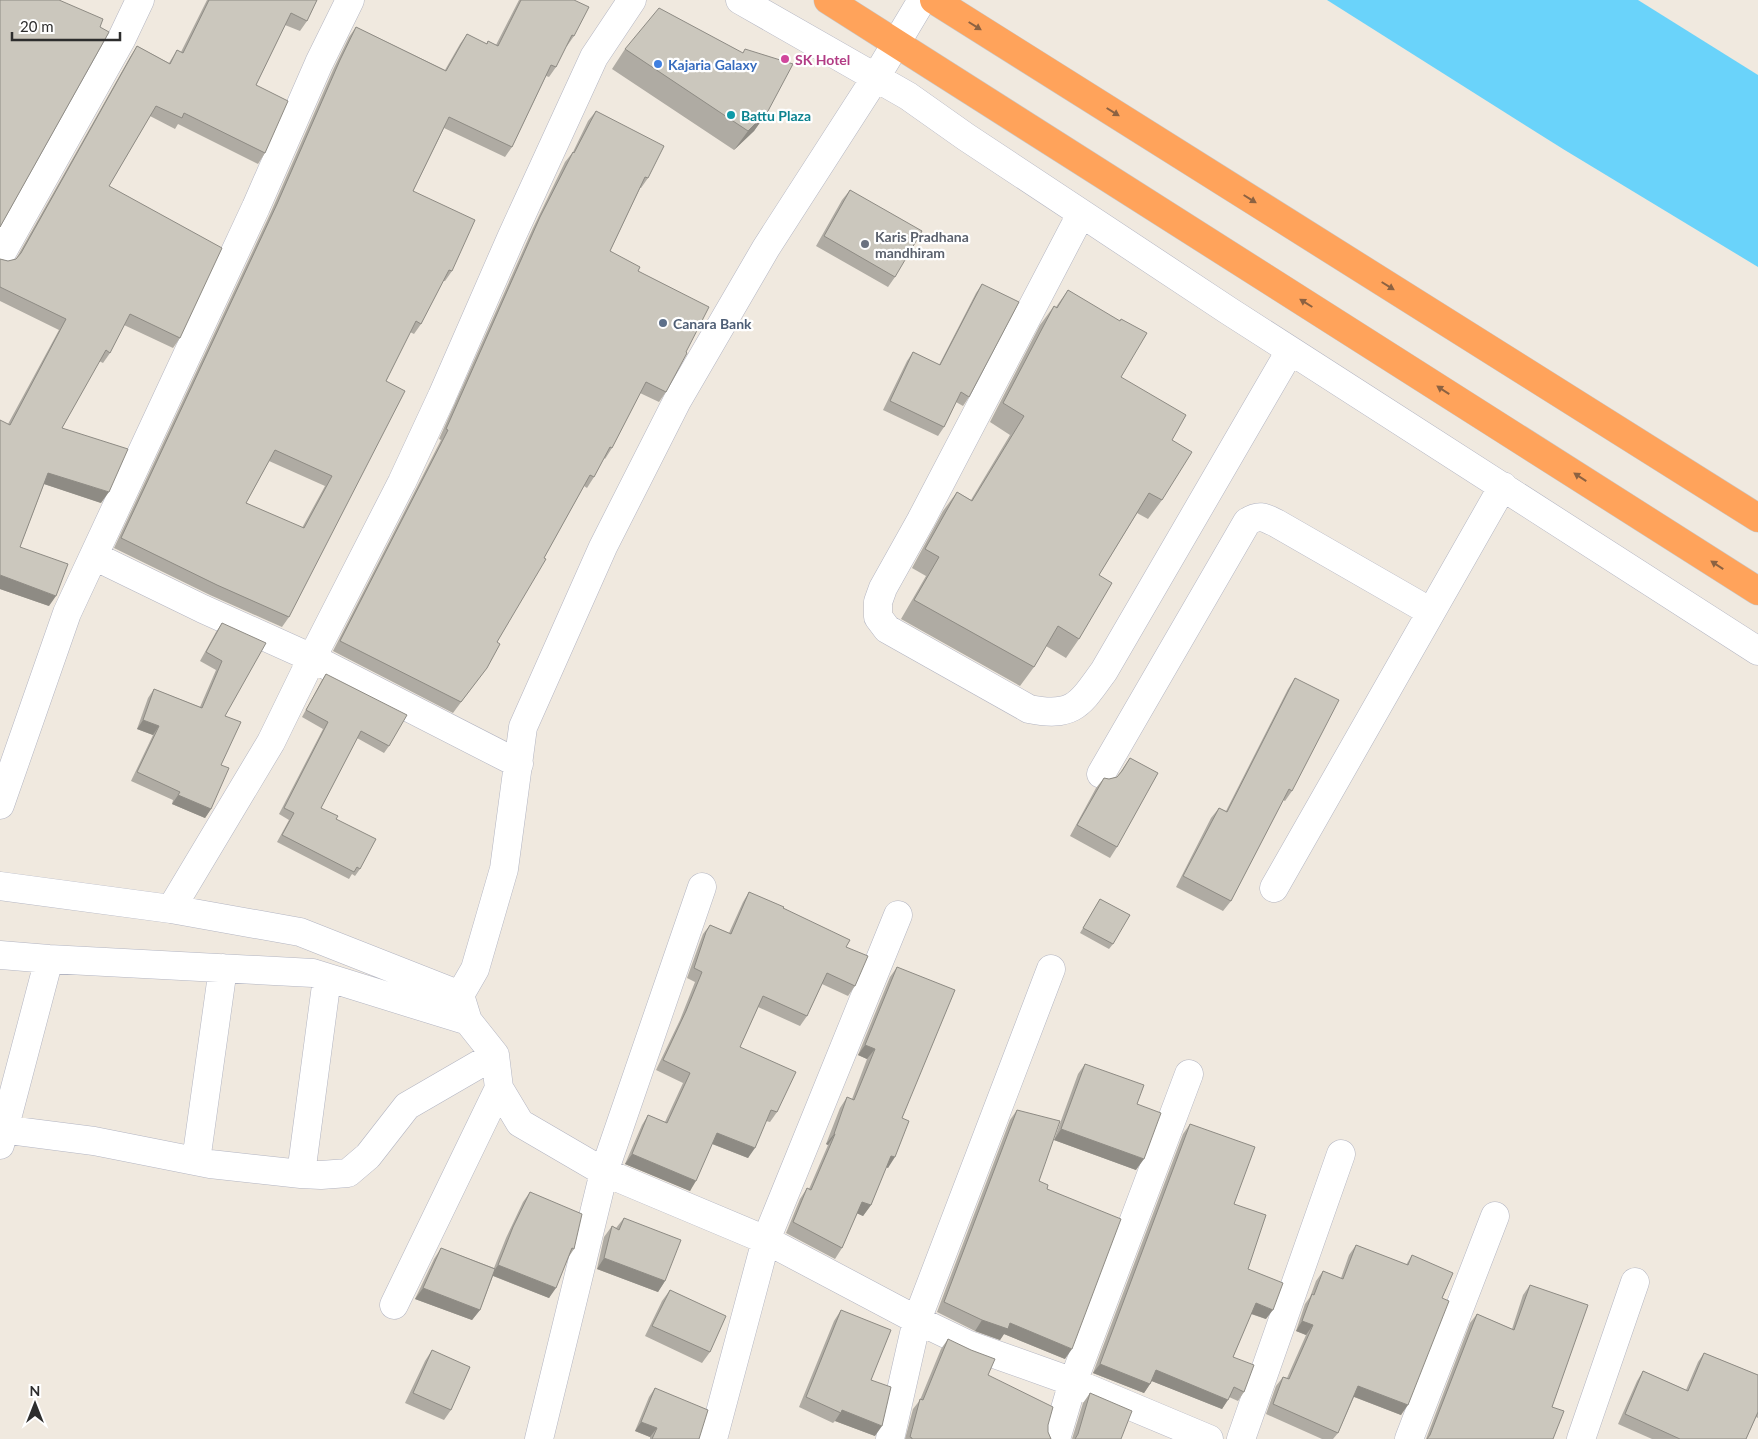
<svg xmlns="http://www.w3.org/2000/svg" width="1758" height="1439" font-family="Lato,sans-serif">
<style>
.water{fill:#6ad3fa}
.lines{fill:none;stroke-linecap:round;stroke-linejoin:round}
.minor-casing{stroke:#b3b5c2;stroke-width:29}
.highway-casing{stroke:#c8c8c8;stroke-width:29}
.minor{stroke:#fff;stroke-width:28}
.highway{stroke:#ffa35b;stroke-width:28}
.wall{fill:#afaba3;fill-rule:evenodd}
.shaded-wall{fill:#8e8b84}
.building{fill:#cbc7bd;stroke:#8e8b84;fill-rule:evenodd}
.oneway{fill:#8c6242}
.hotel-dot{fill:#d1479c;stroke:#fff;stroke-width:2}
.shop-dot{fill:#3f7fe0;stroke:#fff;stroke-width:2}
.culture-dot{fill:#0f9aa8;stroke:#fff;stroke-width:2}
.worship-dot{fill:#6b7280;stroke:#fff;stroke-width:2}
.service-dot{fill:#5c6f8a;stroke:#fff;stroke-width:2}
.labels{text-anchor:middle;dominant-baseline:central;stroke-width:4.5;stroke-linejoin:round;paint-order:stroke}
.hotel-label{font-size:14px;font-weight:bold;fill:#b23c85;stroke:#fff;text-anchor:start}
.shop-label{font-size:14px;font-weight:bold;fill:#366cbe;stroke:#fff;text-anchor:start}
.culture-label{font-size:14px;font-weight:bold;fill:#0d838f;stroke:#fff;text-anchor:start}
.worship-label{font-size:14px;font-weight:bold;fill:#5b616d;stroke:#fff;text-anchor:start}
.service-label{font-size:14px;font-weight:bold;fill:#4e5e75;stroke:#fff;text-anchor:start}
</style>
<rect width="100%" height="100%" fill="#f0e9df"/>
<!-- water -->
<path class="water" d="M1327,0H1638L1758,75V267L1563,149Z"/>
<g class="lines">
<defs>
<path id="minor" d="M740,0L908,96L966,137L1229,311L1758,651
M1081,214L921,520L883,588L878,602V617L887,629L1029,709C1074,718 1080,704 1104,671L1290,351
M0,256L121,40L140,0
M94,556L203,609L312,658L519,764
M1101,774L1247,522C1259,514 1264,517 1276,523L1431,612
M0,805L67,613L256,207L319,63L350,0
M0,886L171,909L300,932L460,995L475,969L504,869L523,727L603,547L677,401L766,248L876,77L922,0
M1274,888L1503,486
M171,909L271,742L312,658L402,482L442,396L511,238L594,57L632,0
M0,955L49,959L313,973L468,1021
M460,995L468,1021L495,1055L499,1088L520,1123L604,1172L766,1240L917,1320L969,1345L1073,1382L1209,1439
M0,1129L94,1141L210,1164L301,1174L321,1175L348,1173L368,1156L407,1106L495,1055
M0,1145L49,959
M196,1161L223,968
M301,1174L327,978
M394,1305L499,1088
M539,1439L604,1172L702,887
M713,1439L766,1240L898,915
M890,1439L917,1320L1051,969
M1056,1439L1073,1382L1189,1074
M1241,1439L1341,1154
M1409,1439L1495,1216
M1581,1439L1635,1282"/>
<path id="highway" d="M828,0L1758,591
M934,0L1758,518"/>
</defs>
<!-- minor casing -->
<use href="#minor" class="minor-casing"/>
<!-- highway casing -->
<use href="#highway" class="highway-casing"/>
<!-- minor -->
<use href="#minor" class="minor"/>
<!-- highway -->
<use href="#highway" class="highway"/>
</g>
<!-- wall -->
<path class="wall" d="M207,0H317L307,21L300,31L285,25L256,85L265,153L258,164L178,124L175,129L150,116L109,186L180,338L173,348L124,325L110,353L103,363L99,361L62,428L101,503L44,484L20,547L49,606L0,589L8,424L59,330L0,301V259L8,261L16,259L17,257L130,57L137,46L169,63L177,50L181,52Z
M519,0H574V36L567,46H566L556,67L549,77L546,76L512,147L505,157L444,128L413,191L452,271L445,281H443L421,324L414,334L410,332L386,381L289,617L282,627L210,595L114,548L270,214L333,70L349,37L356,27L445,70L460,44L467,34L486,44L488,41L496,45ZM269,461L325,486L302,528L246,503Z
M625,49L768,111L754,131L734,150L612,69Z
M596,111L648,178L641,188H640L610,251L638,271L666,392L659,402L640,393L612,448L605,459L604,458L594,477L587,488L584,486L497,642L479,678L453,713L333,651L441,440L439,439L533,228L565,162L573,152L588,121Z
M850,190L895,277L888,287L816,246L842,200Z
M982,284L969,397L963,406L956,402L944,427L938,436L883,410L907,361L913,352L939,365L976,293Z
M1068,290L1121,377L1172,440L1162,500L1148,519L1137,513L1099,575L1079,639L1066,658L1046,646L1034,667L1020,686L901,619L926,576L912,568L943,511L957,492L971,500L1010,435L990,422L1040,325L1054,306L1056,307Z
M222,623L225,716L221,765L211,809L205,818L172,804L173,800L131,781L153,735L137,729L148,698L154,689L200,707L216,670L200,661L216,632Z
M326,674L389,746L384,753L357,738L321,808L336,819L360,869L355,876L352,874L349,879L277,842L289,820L279,814L323,729L302,717L322,680Z
M1295,678L1292,791L1285,801L1283,800L1231,901L1223,911L1176,887L1211,818L1219,808L1226,811L1288,689Z
M1130,758L1117,847L1110,858L1070,836L1096,788L1104,778L1109,779L1117,777Z
M749,892L783,908L846,947L855,986L848,996L822,984L807,1016L800,1026L758,1007L740,1047L777,1112L770,1122L766,1121L748,1158L712,1144L690,1191L625,1164L642,1125L648,1115L665,1122L683,1083L656,1070L680,1020L695,982L687,978L700,942L703,934L710,925L729,933L743,902Z
M1100,899L1113,944L1109,949L1080,933Z
M897,967L902,1118L888,1168L886,1167L871,1205L863,1216L857,1213L842,1248L835,1259L786,1233L800,1199L807,1188L809,1189L828,1145L826,1144L840,1108L847,1097L852,1099L867,1059L858,1055L890,977Z
M1085,1064L1137,1104L1136,1170L1054,1140L1078,1074Z
M1017,1110L1039,1181L1047,1189L1065,1359L1004,1334L1000,1340L975,1331L937,1312L1010,1120Z
M1190,1124L1234,1204L1248,1269L1266,1319L1251,1314L1233,1357L1244,1392L1238,1401L1229,1397L1222,1409L1152,1381L1144,1393L1093,1373L1183,1134Z
M530,1192L574,1249L568,1258L549,1298L493,1276L480,1310L472,1320L415,1299L434,1259L441,1248L494,1268L506,1238L523,1202Z
M624,1218L665,1281L658,1292L597,1269L604,1237L612,1226L616,1228Z
M1356,1245L1406,1265L1412,1255L1442,1298L1401,1415L1354,1397L1338,1433L1333,1439H1322L1266,1414L1276,1386L1283,1377L1287,1378L1306,1335L1296,1331L1305,1304L1310,1297L1316,1281L1323,1271L1341,1278L1349,1255Z
M1530,1285L1552,1407L1553,1439H1426L1470,1323L1477,1314L1512,1329L1523,1295Z
M670,1290L710,1352L702,1363L645,1336L662,1301Z
M841,1310L871,1380L875,1436L835,1421L833,1423L799,1407L834,1321Z
M948,1339L988,1375L1048,1425V1432L1051,1439H905L913,1409L920,1400L941,1349Z
M432,1350L451,1410L444,1420L405,1403L425,1361Z
M1704,1353L1758,1375V1418L1756,1417L1746,1439H1652L1618,1424L1637,1381L1643,1371L1686,1390L1698,1362Z
M655,1388L699,1439H650V1437L635,1431L649,1397Z
M1090,1393L1121,1439H1072L1083,1403Z"/>
<!-- shaded-wall -->
<path class="shaded-wall" d="M768,111L754,131L734,150L748,131Z
M48,473L109,492L101,503L41,483Z
M0,575L56,596L49,606L0,589Z
M143,720L159,726L153,735L137,729Z
M178,795L211,809L205,818L172,804Z
M865,1045L875,1049L867,1059L858,1055Z
M1061,1129L1144,1159L1136,1170L1054,1140Z
M717,1133L755,1148L748,1158L710,1143Z
M834,1134H835L828,1145L826,1144Z
M632,1154L696,1181L690,1191L625,1164Z
M891,1156L895,1157L888,1168L884,1166Z
M862,1202L871,1205L863,1216L854,1212Z
M604,1258L665,1281L658,1292L597,1269Z
M498,1265L556,1288L549,1298L491,1275Z
M423,1288L480,1310L472,1320L415,1299Z
M1256,1303L1273,1310L1266,1319L1249,1313Z
M982,1320L1010,1323L1072,1349L1065,1359L1004,1334L1000,1340L975,1331Z
M1302,1321L1313,1325L1306,1335L1296,1331Z
M1100,1364L1150,1384L1144,1393L1093,1373Z
M1156,1370L1228,1400L1222,1409L1149,1380Z
M1358,1386L1408,1405L1401,1415L1352,1396Z
M842,1410L882,1426L875,1436L835,1421Z
M641,1422L657,1428L650,1437L635,1431Z"/>
<!-- building -->
<path class="building" d="M0,0H59L103,19L100,27L109,32L0,227Z
M209,0H317L307,21L291,13L256,85L288,101L265,153L184,113L182,118L156,106L109,186L222,248L180,338L130,314L110,353L106,350L62,428L128,449L109,492L48,473L20,547L68,564L56,596L0,575V420L10,425L66,319L0,287V259L8,261L16,259L21,253L137,46L170,64L177,50L183,53Z
M521,0H574L589,7L574,36L572,35L556,67L551,65L512,147L449,117L413,191L475,220L452,271L449,270L421,324L416,321L386,381L405,391L289,617L217,585L121,538L277,204L340,60L356,27L446,71L467,34L487,44L488,41L498,46ZM275,450L332,476L304,528L246,503Z
M659,8L743,53L745,49L793,64L768,111L748,131L625,49Z
M596,111L664,146L648,178L645,177L610,251L640,267L638,271L709,307L686,352L687,353L666,392L646,382L612,448L610,447L594,477L590,475L544,558L546,559L497,642L500,644L487,668L461,702L340,641L448,430L446,429L540,217L573,152L574,153Z
M850,190L922,231L895,277L824,236Z
M982,284L1019,302L969,397L961,392L944,427L890,401L913,352L940,365Z
M1068,290L1120,321L1121,319L1147,333L1121,377L1186,415L1172,440L1192,452L1162,500L1149,493L1099,575L1112,583L1079,639L1058,626L1034,667L914,600L939,557L925,549L957,492L972,501L1024,416L1003,403L1054,306L1057,308Z
M222,623L266,643L225,716L241,722L221,765L229,768L211,809L178,795L180,792L137,772L159,726L143,720L154,689L202,708L222,661L206,652Z
M326,674L407,715L389,746L361,731L321,808L338,816L336,819L376,839L360,869L357,867L354,872L282,835L294,813L284,808L328,722L306,710Z
M1295,678L1339,700L1292,791L1289,789L1231,901L1183,876L1219,808L1227,812Z
M1130,758L1158,773L1117,847L1077,825L1104,778L1109,779L1117,777L1122,771Z
M749,892L784,907L783,908L850,940L846,947L868,956L855,986L827,973L807,1016L763,996L740,1047L796,1072L777,1112L771,1110L755,1148L717,1133L696,1181L632,1154L648,1115L667,1123L690,1073L663,1060L686,1011L702,972L694,968L706,932L710,925L731,934Z
M1100,899L1130,915L1113,944L1083,928Z
M897,967L955,990L902,1118L909,1121L895,1157L891,1156L871,1205L862,1202L842,1248L793,1222L807,1188L811,1190L835,1134H834L847,1097L854,1100L875,1049L865,1045Z
M1085,1064L1144,1085L1137,1104L1161,1113L1144,1159L1061,1129Z
M1017,1110L1060,1121L1039,1181L1048,1185L1047,1189L1121,1219L1072,1349L1010,1323L1008,1329L982,1320L944,1302Z
M1190,1124L1255,1147L1234,1204L1266,1215L1248,1269L1283,1283L1273,1310L1256,1303L1233,1357L1254,1365L1244,1392L1234,1387L1228,1400L1156,1370L1150,1384L1100,1364Z
M530,1192L582,1214L574,1249L572,1248L556,1288L498,1265L513,1227Z
M624,1218L681,1240L665,1281L604,1258L612,1226L619,1230Z
M1356,1245L1408,1265L1412,1255L1453,1273L1442,1298L1449,1301L1408,1405L1358,1386L1338,1433L1273,1404L1283,1377L1289,1379L1313,1325L1302,1321L1312,1294L1314,1295L1323,1271L1343,1279Z
M441,1248L495,1269L480,1310L423,1288Z
M1530,1285L1588,1305L1552,1407L1564,1411L1553,1439H1427L1430,1435L1477,1314L1514,1330Z
M670,1290L726,1316L710,1352L652,1326Z
M841,1310L891,1330L871,1380L891,1387L882,1426L842,1410L841,1413L806,1397Z
M948,1339L971,1350L995,1359L988,1375L1053,1407L1048,1425V1432L1051,1439H912V1438L910,1437L920,1399L923,1400Z
M432,1350L470,1367L451,1410L413,1393Z
M1704,1353L1758,1375V1412L1746,1439H1680L1625,1414L1643,1371L1688,1391Z
M655,1388L708,1410L699,1439H652L657,1428L641,1422Z
M1090,1393L1132,1411L1121,1439H1075L1078,1434Z"/>
<!-- one-way arrows -->
<defs><path id="oneway-solid" d="M-6-.8H1V-3.2L6.5 0L1 3.2V.8H-6Z" transform="scale(1.25)"/></defs>
<g class="oneway">
<use href="#oneway-solid" transform="translate(975 26) rotate(32)"/>
<use href="#oneway-solid" transform="translate(1113 112) rotate(32)"/>
<use href="#oneway-solid" transform="translate(1250 199) rotate(32)"/>
<use href="#oneway-solid" transform="translate(1388 286) rotate(32)"/>
<use href="#oneway-solid" transform="translate(1306 303) rotate(-148)"/>
<use href="#oneway-solid" transform="translate(1443 390) rotate(-147)"/>
<use href="#oneway-solid" transform="translate(1580 477) rotate(-147)"/>
<use href="#oneway-solid" transform="translate(1717 565) rotate(-147)"/>
</g>
<!-- markers -->
<circle class="hotel-dot" cx="785" cy="59" r="5"/>
<circle class="shop-dot" cx="658" cy="64" r="5"/>
<circle class="culture-dot" cx="731" cy="115" r="5"/>
<circle class="worship-dot" cx="865" cy="244" r="5"/>
<circle class="service-dot" cx="663" cy="323" r="5"/>
<g class="labels">
<!-- hotel labels -->
<g class="hotel-label">
<text x="795" y="59">SK Hotel</text>
</g>
<!-- shop labels -->
<g class="shop-label">
<text x="668" y="64">Kajaria Galaxy</text>
</g>
<!-- culture labels -->
<g class="culture-label">
<text x="741" y="115">Battu Plaza</text>
</g>
<!-- worship labels -->
<g class="worship-label">
<text x="875" y="236">Karis Pradhana<tspan x="875" dy="16">mandhiram</tspan></text>
</g>
<!-- service labels -->
<g class="service-label">
<text x="673" y="323">Canara Bank</text>
</g>
</g>
<!-- north arrow -->
<g transform="translate(35 1404)" stroke="#ffffff" stroke-width="4" paint-order="stroke">
<path d="M0-4L9 19L0 12L-9 19Z" fill="#2d2d2d"/>
<text y="-8" font-size="14" font-weight="bold" text-anchor="middle" fill="#2d2d2d">N</text>
</g>
<!-- scale -->
<path d="M12 32v8h108v-8" fill="none" stroke="#2d2d2d" stroke-width="2.5"/>
<text x="20" y="32" font-size="15" fill="#2d2d2d" stroke="#ffffff" stroke-width="4" paint-order="stroke">20 m</text>
</svg>
